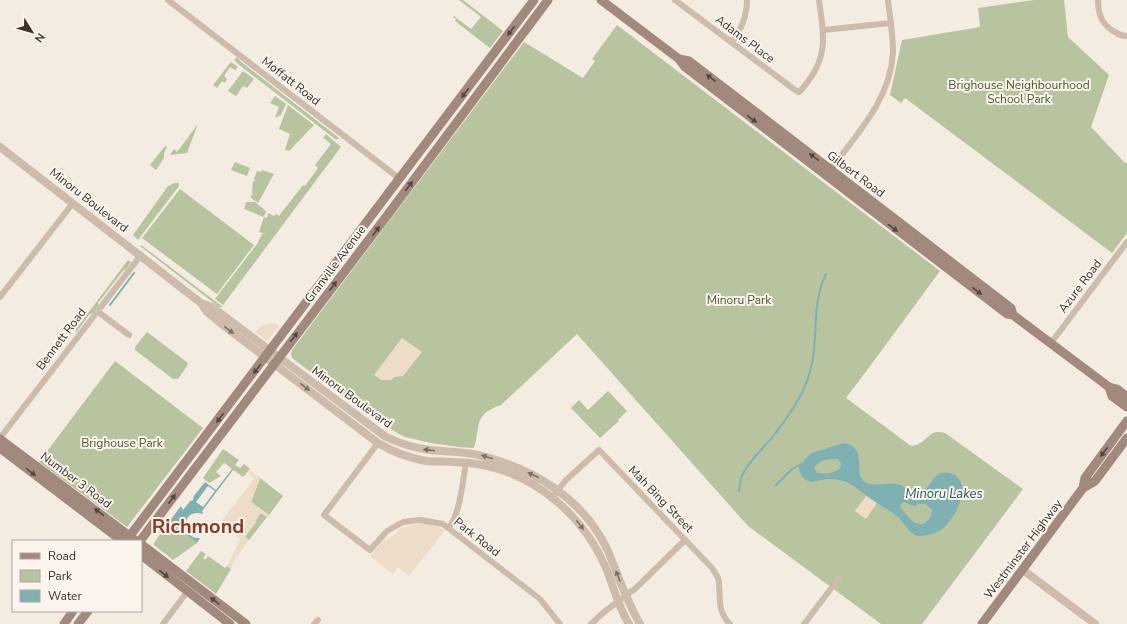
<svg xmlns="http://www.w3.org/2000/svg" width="1127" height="624" font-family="'Nunito Sans',sans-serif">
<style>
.green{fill:#b8c4a0}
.plaza{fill:#ecdcc8}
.water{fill:#7fb0b2;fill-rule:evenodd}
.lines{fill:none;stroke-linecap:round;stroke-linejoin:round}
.stream{stroke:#7fb0b2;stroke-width:2}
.minor{stroke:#cdbbac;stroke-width:6}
.tertiary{stroke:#cdbbac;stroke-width:8}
.secondary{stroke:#a18a7d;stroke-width:9}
.oneway{fill:#544640}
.oneway2{fill:#7d6f65}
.labels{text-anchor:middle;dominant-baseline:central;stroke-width:4;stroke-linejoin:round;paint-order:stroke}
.street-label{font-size:12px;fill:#3b302b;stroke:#fbf5ee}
.park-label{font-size:12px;fill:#4a5a2e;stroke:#fbf5ee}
.water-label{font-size:13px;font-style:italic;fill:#1f5a5e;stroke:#fbf5ee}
.town-label{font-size:20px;font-weight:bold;fill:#8c3b22;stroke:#fbf5ee}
</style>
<rect width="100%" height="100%" fill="#f4ebe1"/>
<!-- green -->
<path class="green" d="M459,0H463L503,31L490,48L455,21L456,19L453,17L454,16L471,29L481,17Z
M1034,0H1064L1068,37L1109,75L1091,127L1125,163H1127V233L1112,253L905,98L901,103L890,95L902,40L980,27L978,8Z
M617,25L940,271C909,313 878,356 846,398L911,446C914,445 918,445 920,443C930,437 931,429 945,433L1023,489L922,624H881L748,526L577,334L501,405C473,415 481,424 474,448L458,447L431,443L405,437L397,433L384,424L381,419L368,408L354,405L292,358L291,354L292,350L524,42L583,78L595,61L592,59Z
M237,57L240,61L339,138V139H335L238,64L234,60Z
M231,62L238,67L235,70L230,67L224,76L227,79L225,83L222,81L217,88L213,85Z
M243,71L254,79L247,88L243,86L236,96L228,91Z
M275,96L286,104L281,115L275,118L279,107L270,103Z
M288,105L314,125L289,151L285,150L290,134L279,129Z
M198,124L187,153L170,155L174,149L177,152Z
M326,134L341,147L223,305L215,299L257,244L262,234H265L259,232L264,217L267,218L268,213L274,216L276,214L279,216L303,185L305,186L318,168L315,165L331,144L323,138Z
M165,146L167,147L164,153V158L156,170L150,165Z
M235,162L250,168L247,176L231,170Z
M262,170L274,174L258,203L250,197L253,194L252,193L253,181H255V180L254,179L257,171L261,172Z
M175,183H179V186L138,240L133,235L168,186Z
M180,189L254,245L217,294L142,238Z
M246,202H255L266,211L264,217L244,209Z
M141,245L223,307H219L140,246Z
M128,260L131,262L127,268L123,271L98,303L99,306L94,312L89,315L75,334L76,329Z
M147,332L188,363L187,366L178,379H173L135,350V347Z
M115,361L203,428L127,527L39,462Z
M608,391L627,411L618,420L619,421L600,438L571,408L579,400L588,410Z
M223,449L239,460L235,465L240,468L244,464L250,469L243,477L224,463L216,472L221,476L209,483L203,478Z
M260,478L283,496L269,515L251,502Z
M261,513L267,517L249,540L245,537L256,522L255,521Z
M166,526L173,528L175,526L197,543L173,560L154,545V543Z
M201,551L206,554L203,558L205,560L208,556L225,568L227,566L231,569L216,594L186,571Z"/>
<!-- plaza -->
<path class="plaza" d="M272,323L280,325L268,340H266L255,332L262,326Z
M402,338L422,352L403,376L395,377L391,380H381L374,375Z
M251,471L260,478L251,502L269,515L267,517L261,513L255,520L256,522L245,537L249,540L235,559L231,569L227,566L230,561L240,539L223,525L221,528L218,526L254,479L248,474Z
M866,496L877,503L866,519L855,511Z
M416,524H428L445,530L409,576L398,567L393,574L370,556L384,540H386L397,533L399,529Z"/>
<!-- water -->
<path class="water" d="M844,443C872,448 848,479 870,484C877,486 888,482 897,484C905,486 914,494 923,490C933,486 934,467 952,474C975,482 954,523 939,531C934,534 925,536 919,536C910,535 905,524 899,518C893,512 884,508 877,503C868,497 859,489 850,484C842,479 830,478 820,480C818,480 814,482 812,482C804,481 799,474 799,467L806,458L812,453ZM830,459H838L841,464L840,468C834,474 825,474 817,473L814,468C818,462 823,460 830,459ZM903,502L915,506L918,504H926L932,510C932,519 924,528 914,522C909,519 905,513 901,508L900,506Z
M232,469L233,470L202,511L203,514C181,507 179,540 200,538L197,543L175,526L173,528L166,526L181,506L183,510L191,500L192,501L194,498L193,497L205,482L216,490ZM208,486L215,491L203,507L196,502Z"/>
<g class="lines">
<!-- stream -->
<path class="stream" d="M110,305L134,273
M776,485L792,469L801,464
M739,491C740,487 740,481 742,476C749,460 763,449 774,435C786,420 804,394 809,375C820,342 810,306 826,274"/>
<!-- minor -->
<path class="minor" d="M168,0L400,179
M675,0L795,90L799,92C803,89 806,84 809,80C829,54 823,30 819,0
M1098,0C1098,15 1102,25 1115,32C1119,35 1122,36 1127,36
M823,30L891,23
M732,42C741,29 747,17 747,0
M828,173C855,136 891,100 893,52C893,35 890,17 888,0
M0,297L73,203
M97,311L129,335
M1051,343L1127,242
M0,438L141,255
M378,443L324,515L370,550L387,531L403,522L420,520L443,524L540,599L560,624
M553,497L565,481L599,450L713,569C714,572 717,575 718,578C722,595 715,609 730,624
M449,528C461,510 462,484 466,463
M163,624L187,592
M314,624L318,620
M591,624L604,612L636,588L685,540
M804,624L839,578"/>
<!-- tertiary -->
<path class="tertiary" d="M0,147L201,303L212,307L386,437C401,444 414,448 430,450C446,452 463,451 478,455C532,468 582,497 607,549C618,574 626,600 640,624
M201,303L207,312L219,322L378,443C393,452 409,458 426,461C435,462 444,461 453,462C463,462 473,463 483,465C538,476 584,517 606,568C614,587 618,607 629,624
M1023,570L1095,624"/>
<!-- secondary -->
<path class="secondary" d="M601,0L679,59L685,67L1007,314L1013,315L1109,387L1117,389L1127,397
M679,59L689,61L1011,308L1013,315
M1109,387L1112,396L1127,407
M0,439L135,540
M0,448L122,541
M1083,488L1085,478L1127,421
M126,541L534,0
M140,541L386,217L548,0
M141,544L246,624
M141,555L230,624
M64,624L73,611
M78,624L88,611
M982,624L1083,488L1095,481L1127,438"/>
</g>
<!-- one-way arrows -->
<defs><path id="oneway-solid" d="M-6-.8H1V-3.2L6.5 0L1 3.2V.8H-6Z"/></defs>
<g class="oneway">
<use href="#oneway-solid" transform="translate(511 31) rotate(127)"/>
<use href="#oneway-solid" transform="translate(711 78) rotate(-143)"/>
<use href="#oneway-solid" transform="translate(465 93) rotate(127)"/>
<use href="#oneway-solid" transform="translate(752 119) rotate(37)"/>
<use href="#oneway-solid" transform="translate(814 157) rotate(-143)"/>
<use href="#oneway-solid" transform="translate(409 186) rotate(-53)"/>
<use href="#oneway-solid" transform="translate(893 228) rotate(38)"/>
<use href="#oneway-solid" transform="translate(376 231) rotate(-53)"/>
<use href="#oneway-solid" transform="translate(333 286) rotate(-53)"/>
<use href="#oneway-solid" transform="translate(977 291) rotate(37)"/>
<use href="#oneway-solid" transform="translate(294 337) rotate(-53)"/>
<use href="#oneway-solid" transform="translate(257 369) rotate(127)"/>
<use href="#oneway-solid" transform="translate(220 418) rotate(127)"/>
<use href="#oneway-solid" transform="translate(1104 452) rotate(127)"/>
<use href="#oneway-solid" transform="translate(31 472) rotate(37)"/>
<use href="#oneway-solid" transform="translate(172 499) rotate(-53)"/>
<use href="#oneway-solid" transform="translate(99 512) rotate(-143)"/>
<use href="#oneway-solid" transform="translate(164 574) rotate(38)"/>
<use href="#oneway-solid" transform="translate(215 601) rotate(-142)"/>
</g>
<g class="oneway2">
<use href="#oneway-solid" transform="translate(229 330) rotate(37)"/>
<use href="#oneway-solid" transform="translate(305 387) rotate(38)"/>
<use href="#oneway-solid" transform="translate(429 450) rotate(-173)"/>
<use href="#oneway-solid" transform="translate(487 457) rotate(-163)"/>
<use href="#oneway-solid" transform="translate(533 475) rotate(-155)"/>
<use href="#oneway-solid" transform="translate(580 525) rotate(52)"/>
<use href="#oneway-solid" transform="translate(618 576) rotate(-111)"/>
</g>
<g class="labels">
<!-- street labels -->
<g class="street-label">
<text transform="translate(745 39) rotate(37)">Adams Place</text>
<text transform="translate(291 81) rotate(38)">Moffatt Road</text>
<text transform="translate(856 174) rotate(37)">Gilbert Road</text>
<text transform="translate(89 200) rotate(38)">Minoru Boulevard</text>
<text transform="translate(335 264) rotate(-53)">Granville Avenue</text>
<text transform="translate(1080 286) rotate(-53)">Azure Road</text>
<text transform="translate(61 339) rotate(-53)">Bennett Road</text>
<text transform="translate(352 397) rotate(36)">Minoru Boulevard</text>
<text transform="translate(76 480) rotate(37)">Number 3 Road</text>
<text transform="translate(661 499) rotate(46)">Mah Bing Street</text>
<text transform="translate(477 537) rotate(38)">Park Road</text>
<text transform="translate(1023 549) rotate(-53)">Westminster Highway</text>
</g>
<!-- park labels -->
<g class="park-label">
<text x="1019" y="85">Brighouse Neighbourhood<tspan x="1019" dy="14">School Park</tspan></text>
<text x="739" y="300">Minoru Park</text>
<text x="122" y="443">Brighouse Park</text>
</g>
<!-- water labels -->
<g class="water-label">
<text x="944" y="494">Minoru Lakes</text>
</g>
<!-- town labels -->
<g class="town-label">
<text x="198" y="526">Richmond</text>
</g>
</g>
<!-- legend -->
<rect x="12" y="540" width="130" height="72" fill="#fbf5ee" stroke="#aea6a0"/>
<rect x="20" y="553" width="20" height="6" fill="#a18a7d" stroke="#aea6a0"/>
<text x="48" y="560" font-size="12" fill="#3b302b">Road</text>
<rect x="20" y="570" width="20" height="12" fill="#b8c4a0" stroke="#aea6a0"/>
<text x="48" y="580" font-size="12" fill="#3b302b">Park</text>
<rect x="20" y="590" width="20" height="12" fill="#7fb0b2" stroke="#aea6a0"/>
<text x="48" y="600" font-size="12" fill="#3b302b">Water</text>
<!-- north arrow -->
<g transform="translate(32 32) rotate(127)" stroke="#fbf5ee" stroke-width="3" paint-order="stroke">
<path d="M0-3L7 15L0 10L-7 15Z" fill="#3b302b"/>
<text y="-6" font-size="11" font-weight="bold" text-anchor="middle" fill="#3b302b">N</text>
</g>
</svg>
